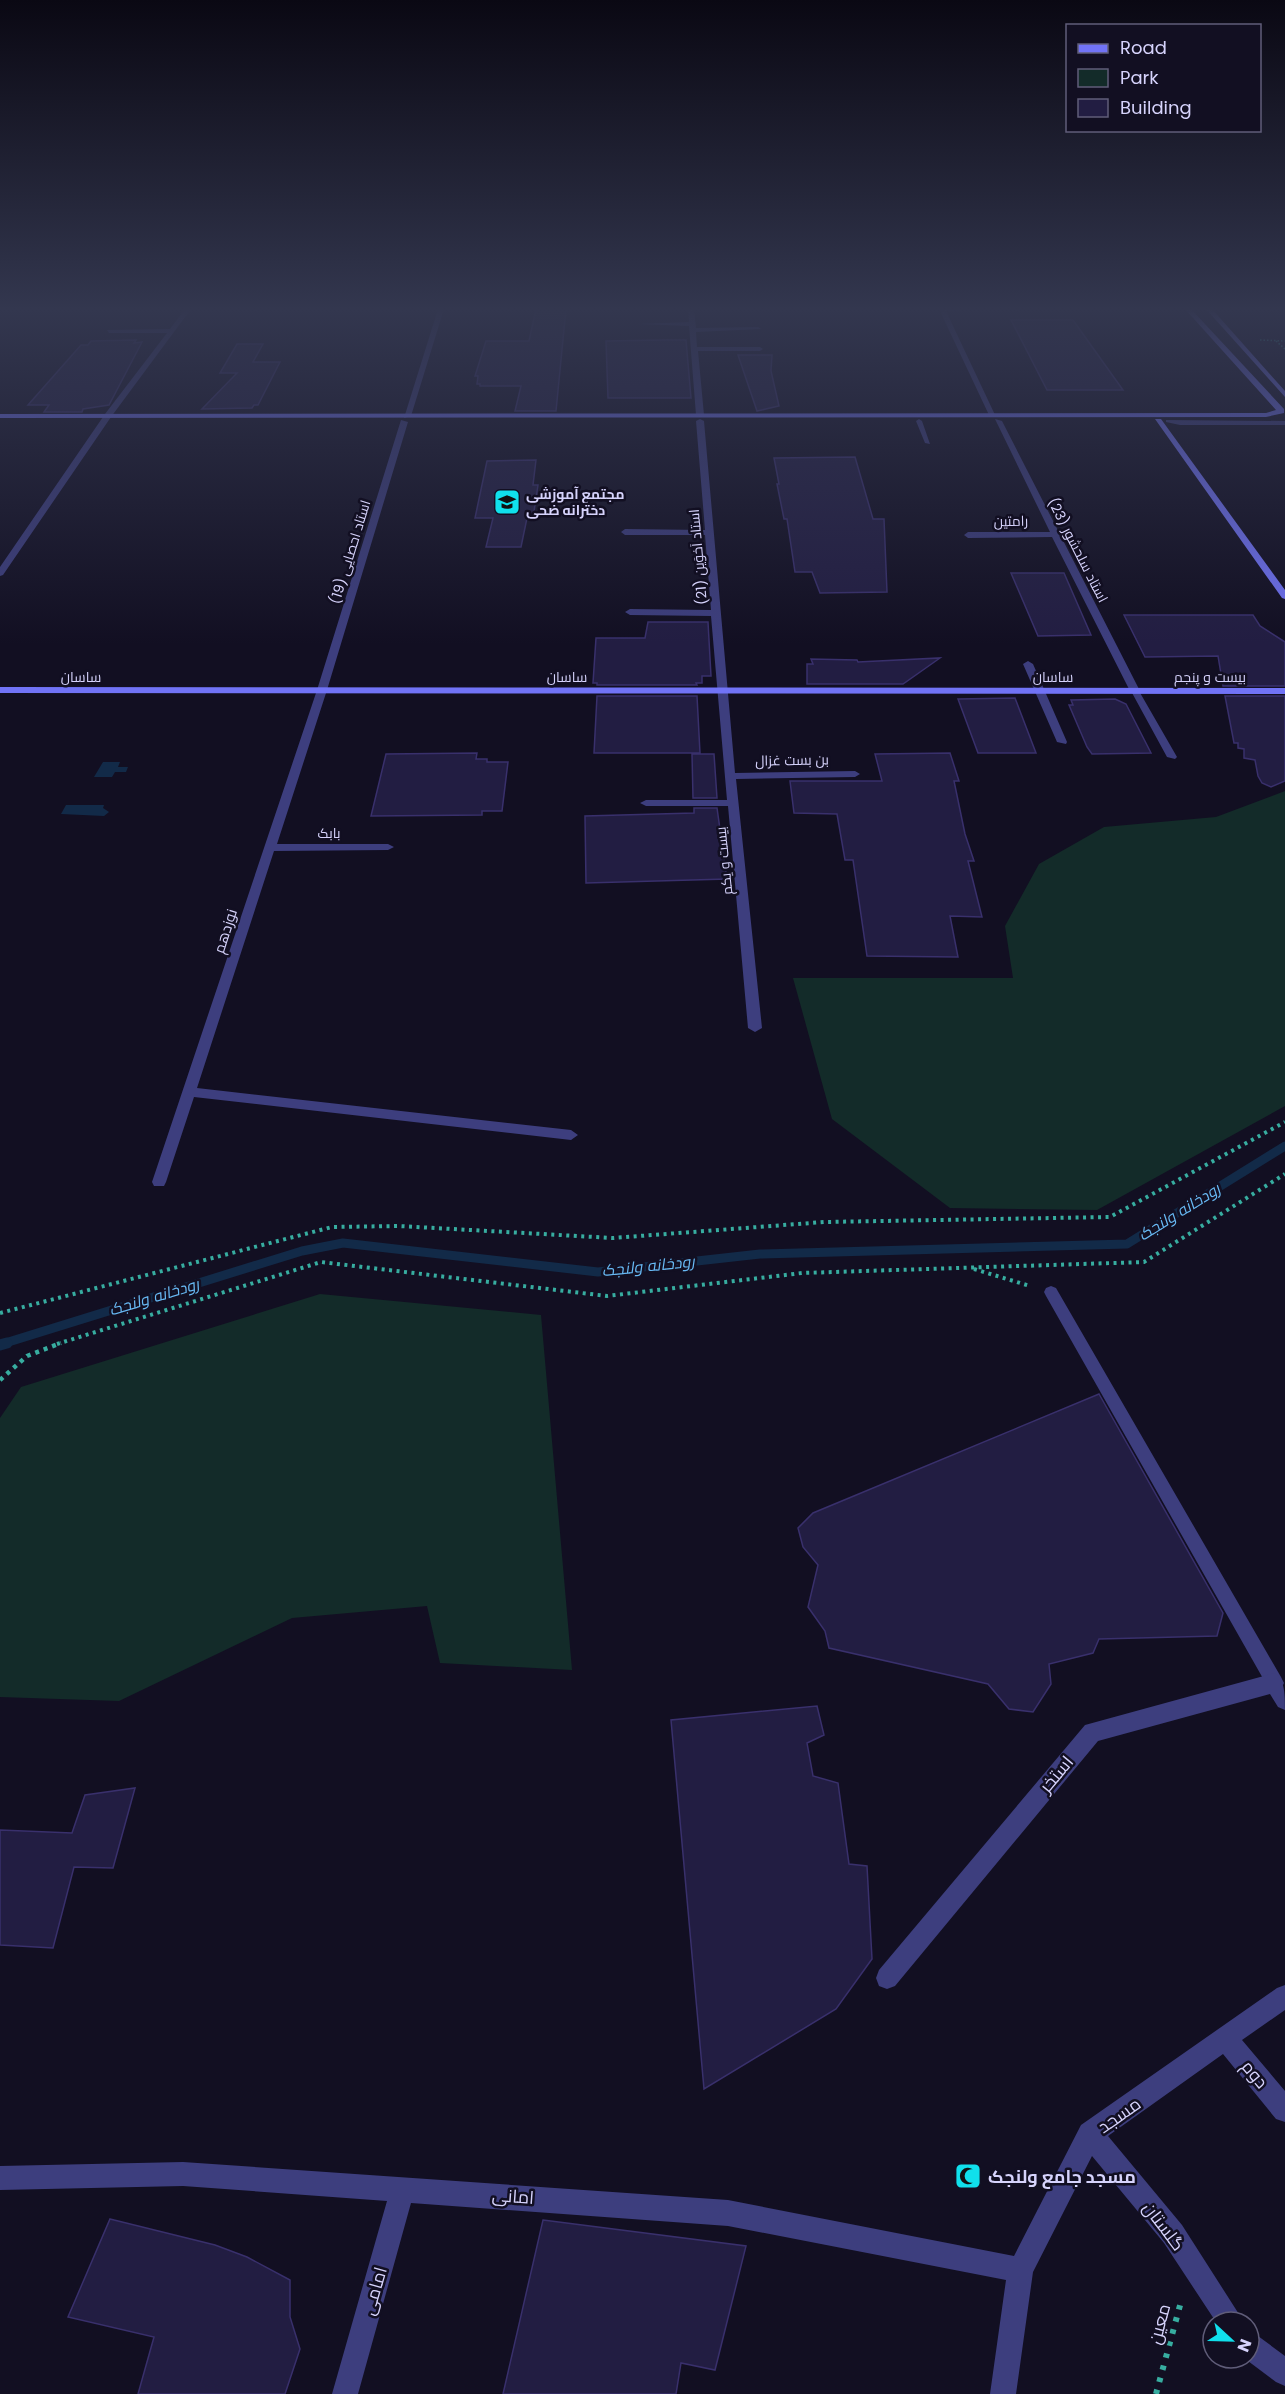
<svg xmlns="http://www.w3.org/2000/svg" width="1285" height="2394" font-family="Poppins,Cairo,sans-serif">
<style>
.green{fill:#132b29}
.water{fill:#122a48}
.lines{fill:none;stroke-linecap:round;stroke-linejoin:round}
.stream-far1{stroke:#122a48;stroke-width:9}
.stream{stroke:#122a48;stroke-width:11}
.building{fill:#221d42;stroke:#39306c;stroke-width:1.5}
.path-far3{stroke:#37ada0;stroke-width:1.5;stroke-dasharray:1.5 2;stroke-linecap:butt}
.path-far2{stroke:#37ada0;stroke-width:4;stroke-dasharray:3 4.5;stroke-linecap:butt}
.path-far1{stroke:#37ada0;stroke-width:4.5;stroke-dasharray:4 5;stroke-linecap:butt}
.path{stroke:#37ada0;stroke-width:6;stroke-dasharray:4.5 8;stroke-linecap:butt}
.lane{fill:#3d3e7e;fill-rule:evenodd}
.street{fill:#3d3e7e;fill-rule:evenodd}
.secondary{fill:#7173f6;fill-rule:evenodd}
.labels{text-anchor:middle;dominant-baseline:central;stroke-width:5;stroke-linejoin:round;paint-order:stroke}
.far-poi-label{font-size:14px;font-weight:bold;fill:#d6d3fc;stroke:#120f22;text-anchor:start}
.far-street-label{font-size:14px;fill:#d6d3fc;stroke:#120f22}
.street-label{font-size:15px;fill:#d6d3fc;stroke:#120f22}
.water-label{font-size:16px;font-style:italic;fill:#68baf5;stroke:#120f22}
.near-street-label{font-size:18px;fill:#d6d3fc;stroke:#120f22}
.near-poi-label{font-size:18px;font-weight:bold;fill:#d6d3fc;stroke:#120f22;text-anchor:start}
</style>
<rect width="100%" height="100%" fill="#120f22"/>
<!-- green -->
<path class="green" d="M1285,791V1106L1097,1210L950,1208L832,1119L793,978H1013L1005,926L1039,864L1104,827L1216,817Z
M320,1294L541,1315L572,1670L440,1663L427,1606L292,1618L119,1701L0,1697V1418L21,1387Z"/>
<!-- water -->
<path class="water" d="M103,762H120L118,767H128L126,772H115L112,777H94Z
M66,805H104L103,808L109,812L104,816L61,814Z"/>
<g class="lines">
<!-- stream-far1 -->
<path class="stream-far1" d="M2,1344L302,1251L343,1243L598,1272L760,1254L1127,1244L1285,1146"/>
<!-- stream -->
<path class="stream" d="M0,1345L7,1343"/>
</g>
<!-- building -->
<path class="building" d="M536,309H566L556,411H515L521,386H480V384H477L478,376H475L486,341H529Z
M1011,320H1073L1123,390H1047Z
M136,340L134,343L142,342L109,405L83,409L82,412H44L49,405H28L81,345H88L91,341Z
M664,340H686L691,398H608L606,341Z
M237,344H263L253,362H280L258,405H254L252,408L202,409L237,373H220Z
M738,355H772L771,371L779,406L757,411Z
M855,457L873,519H884L887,592L820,593L812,572H795L787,519H784L777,484H779L774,458Z
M536,460L533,485H538L533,518H527L521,547H486L493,518H475L487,461Z
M1011,573H1064L1091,635L1038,636Z
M1124,615H1253L1260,626L1285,642V686H1223L1218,656L1145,657Z
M648,622H708L711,676H702V683H696L697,685H597V683H593L596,638H645Z
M940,658L903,684H807V664H813L811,659L857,660L858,662Z
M597,696H697L700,753H594Z
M1225,696H1285V781L1271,787L1262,783L1258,776L1255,760L1244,758V749L1238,748V743H1234Z
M1015,698L1036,753H978L958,699Z
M1115,699L1126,704L1151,753L1092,754L1087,747L1069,705H1073L1071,700Z
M477,753L476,759H487V762H508L502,811H482V815L371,816L386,754Z
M950,753L959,781H954L965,834L974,861H968L982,917L950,916L958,957L867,956L853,860H845L837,814L794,813L790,781H882L875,754Z
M692,754H714L717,798H693Z
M694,808H717L727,879L586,883L585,816L694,813Z
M1099,1394L1223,1613L1217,1636L1099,1639L1093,1653L1049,1664L1051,1684L1033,1712L1009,1709L988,1684L829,1648L825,1631L808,1607L818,1565L803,1547L798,1528L813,1513Z
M817,1706L824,1735L807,1743L813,1776L838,1783L849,1864L867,1866L872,1959L836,2009L704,2089L671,1720Z
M135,1788L113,1868L74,1867L53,1948L0,1945V1830L72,1833L85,1795Z
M110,2219L215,2245L247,2257L290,2280V2317L300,2349L285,2394H138L154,2337L68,2317Z
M543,2220L746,2246L715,2370L681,2363L676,2394H503Z"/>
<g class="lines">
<!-- path-far3 -->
<path class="path-far3" d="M1260,340L1285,341
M1276,341L1285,349"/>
<!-- path-far2 -->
<path class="path-far2" d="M974,1269L1030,1286
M0,1313L332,1227L399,1226L613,1238L824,1222L1110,1217L1285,1122
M57,1344L321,1262L607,1296L802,1273L1144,1262L1285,1174"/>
<!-- path-far1 -->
<path class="path-far1" d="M0,1380L27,1356L61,1343"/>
<!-- path -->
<path class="path" d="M1156,2394L1182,2298"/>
<!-- lane -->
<path class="lane" d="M919,419L922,421L930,444L925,443L916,421Z
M1166,420L1285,421V425H1180L1166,422Z
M1132,689L1139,691L1177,757L1175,759L1167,757L1131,691Z
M1051,1286L1056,1288L1281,1677L1284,1683L1281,1689L1275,1692L1269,1689L1046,1296L1044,1292L1046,1288Z"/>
<!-- street -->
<path class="street" d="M185,309H191L111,417L3,575L0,576V567L105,414L167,333H109L107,330L170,329Z
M438,309H444L411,416L404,418Z
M688,309H694L696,328L758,327L761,329L696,332L697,347H760L763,349L760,351H698L704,415L700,417L696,415L689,326L638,324L689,322Z
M939,309H1008L946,311L996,417L989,415Z
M700,419L704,421L735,773L855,771L860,774L855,777L736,779L762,1028L755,1032L748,1028L728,806H646L640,803L646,800H727L711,616L630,615L625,612L630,609L711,610L705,535H625L621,532L625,529L705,530L696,421Z
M995,419L1002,421L1140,691L1139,693L1130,691L1052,537L968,538L964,535L968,532H1050Z
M401,420L408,422L327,690L277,844H388L394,847L388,850L274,851L197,1088L571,1130L578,1135L571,1140L194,1097L166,1182L164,1186H154L152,1182L317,690Z
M1028,661L1033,664L1067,742L1066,744L1057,742L1023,664Z
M1275,1673C1285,1679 1285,1696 1285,1710L1278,1707L1270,1694L1098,1741L895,1986L887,1989L879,1986L876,1978L879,1970L1085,1725Z
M1285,1985V2010L1242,2040L1285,2091V2122L1276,2119L1223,2054L1108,2136L1182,2225L1244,2322H1216L1164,2243L1092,2156L1033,2272L1016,2394H990L1006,2280L728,2226L411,2203L358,2394H332L387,2201L183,2186L0,2190V2166L183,2162L728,2200L1014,2256L1081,2125L1277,1988Z
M1249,2332L1258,2336L1285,2356V2386L1276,2382L1244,2358H1249Z"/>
<!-- secondary -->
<path class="secondary" d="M1185,309H1191L1284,409V413L1266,417L0,418V414L1266,413L1276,410Z
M1206,309H1212L1285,391V397Z
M1155,419H1161L1285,590V599L1282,598Z
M0,687L1285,688V694L0,693Z"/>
</g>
<!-- sky -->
<linearGradient id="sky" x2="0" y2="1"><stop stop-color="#0a0813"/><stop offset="0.48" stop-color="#33374f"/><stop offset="1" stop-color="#33374f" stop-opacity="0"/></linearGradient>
<rect width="1285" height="644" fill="url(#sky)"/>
<!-- icons -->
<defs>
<symbol id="school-square" viewBox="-11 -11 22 22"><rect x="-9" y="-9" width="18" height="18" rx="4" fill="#10e0ec" stroke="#120f22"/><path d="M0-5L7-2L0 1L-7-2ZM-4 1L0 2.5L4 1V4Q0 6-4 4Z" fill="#111"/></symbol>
<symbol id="mosque-square" viewBox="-11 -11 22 22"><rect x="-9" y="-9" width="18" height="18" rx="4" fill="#10e0ec" stroke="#120f22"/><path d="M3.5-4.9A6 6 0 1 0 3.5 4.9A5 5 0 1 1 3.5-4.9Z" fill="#111"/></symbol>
</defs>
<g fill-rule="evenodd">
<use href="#school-square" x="492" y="487" width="30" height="30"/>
<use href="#mosque-square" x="953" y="2161" width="30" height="30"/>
</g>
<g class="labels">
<!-- far-poi labels -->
<g class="far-poi-label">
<text x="526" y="494">مجتمع آموزشی<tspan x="526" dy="16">دخترانه ضحی</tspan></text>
</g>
<!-- far-street labels -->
<g class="far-street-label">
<text transform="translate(1011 521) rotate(-1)">رامتین</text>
<text transform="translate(1078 550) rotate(63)">استاد سلحشور (23)</text>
<text transform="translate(350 552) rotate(-73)">استاد احصایی (19)</text>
<text transform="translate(698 557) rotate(-95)">استاد اَخوَين (21)</text>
<text x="81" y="677">ساسان</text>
<text x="567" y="677">ساسان</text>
<text x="1053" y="677">ساسان</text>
<text x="1210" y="677">بیست و پنجم</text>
<text transform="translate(792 760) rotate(-1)">بن بست غزال</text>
<text x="329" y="833">بابک</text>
<text transform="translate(724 861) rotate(-96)">بیست و یکم</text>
</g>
<!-- street labels -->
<g class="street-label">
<text transform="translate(225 931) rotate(-72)">نوزدهم</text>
</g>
<!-- water labels -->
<g class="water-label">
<text transform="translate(1179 1212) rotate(-32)">رودخانه ولنجک</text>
<text transform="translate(648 1266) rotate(-6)">رودخانه ولنجک</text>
<text transform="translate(154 1297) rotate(-17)">رودخانه ولنجک</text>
</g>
<!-- near-street labels -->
<g class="near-street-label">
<text transform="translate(1056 1774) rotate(-50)">استخر</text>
<text transform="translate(1255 2074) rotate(50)">دوم</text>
<text transform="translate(1119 2115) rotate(-35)">مسجد</text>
<text transform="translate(513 2196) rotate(4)">امانی</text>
<text transform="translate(1164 2226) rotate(53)">گلستان</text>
<text transform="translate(374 2291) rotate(-74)">امامی</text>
<text transform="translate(1159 2324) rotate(-75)">معین</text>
</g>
<!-- near-poi labels -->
<g class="near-poi-label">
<text x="988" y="2176">مسجد جامع ولنجک</text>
</g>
</g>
<!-- legend -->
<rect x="1066" y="24" width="195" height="108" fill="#120f22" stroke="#605d79" stroke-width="1.5"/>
<rect x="1078" y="44" width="30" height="9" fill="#7173f6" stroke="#605d79" stroke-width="1.5"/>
<text x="1120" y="54" font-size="18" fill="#d6d3fc">Road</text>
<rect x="1078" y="69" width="30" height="18" fill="#132b29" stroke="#605d79" stroke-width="1.5"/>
<text x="1120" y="84" font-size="18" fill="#d6d3fc">Park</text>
<rect x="1078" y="99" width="30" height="18" fill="#221d42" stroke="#605d79" stroke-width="1.5"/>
<text x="1120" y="114" font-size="18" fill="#d6d3fc">Building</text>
<!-- north arrow -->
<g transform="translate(1231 2340) rotate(112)"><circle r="28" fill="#120f22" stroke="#605d79" stroke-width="1.5"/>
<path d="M0-4.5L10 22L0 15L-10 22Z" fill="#10e0ec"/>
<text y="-9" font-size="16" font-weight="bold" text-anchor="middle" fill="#d6d3fc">N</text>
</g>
</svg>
